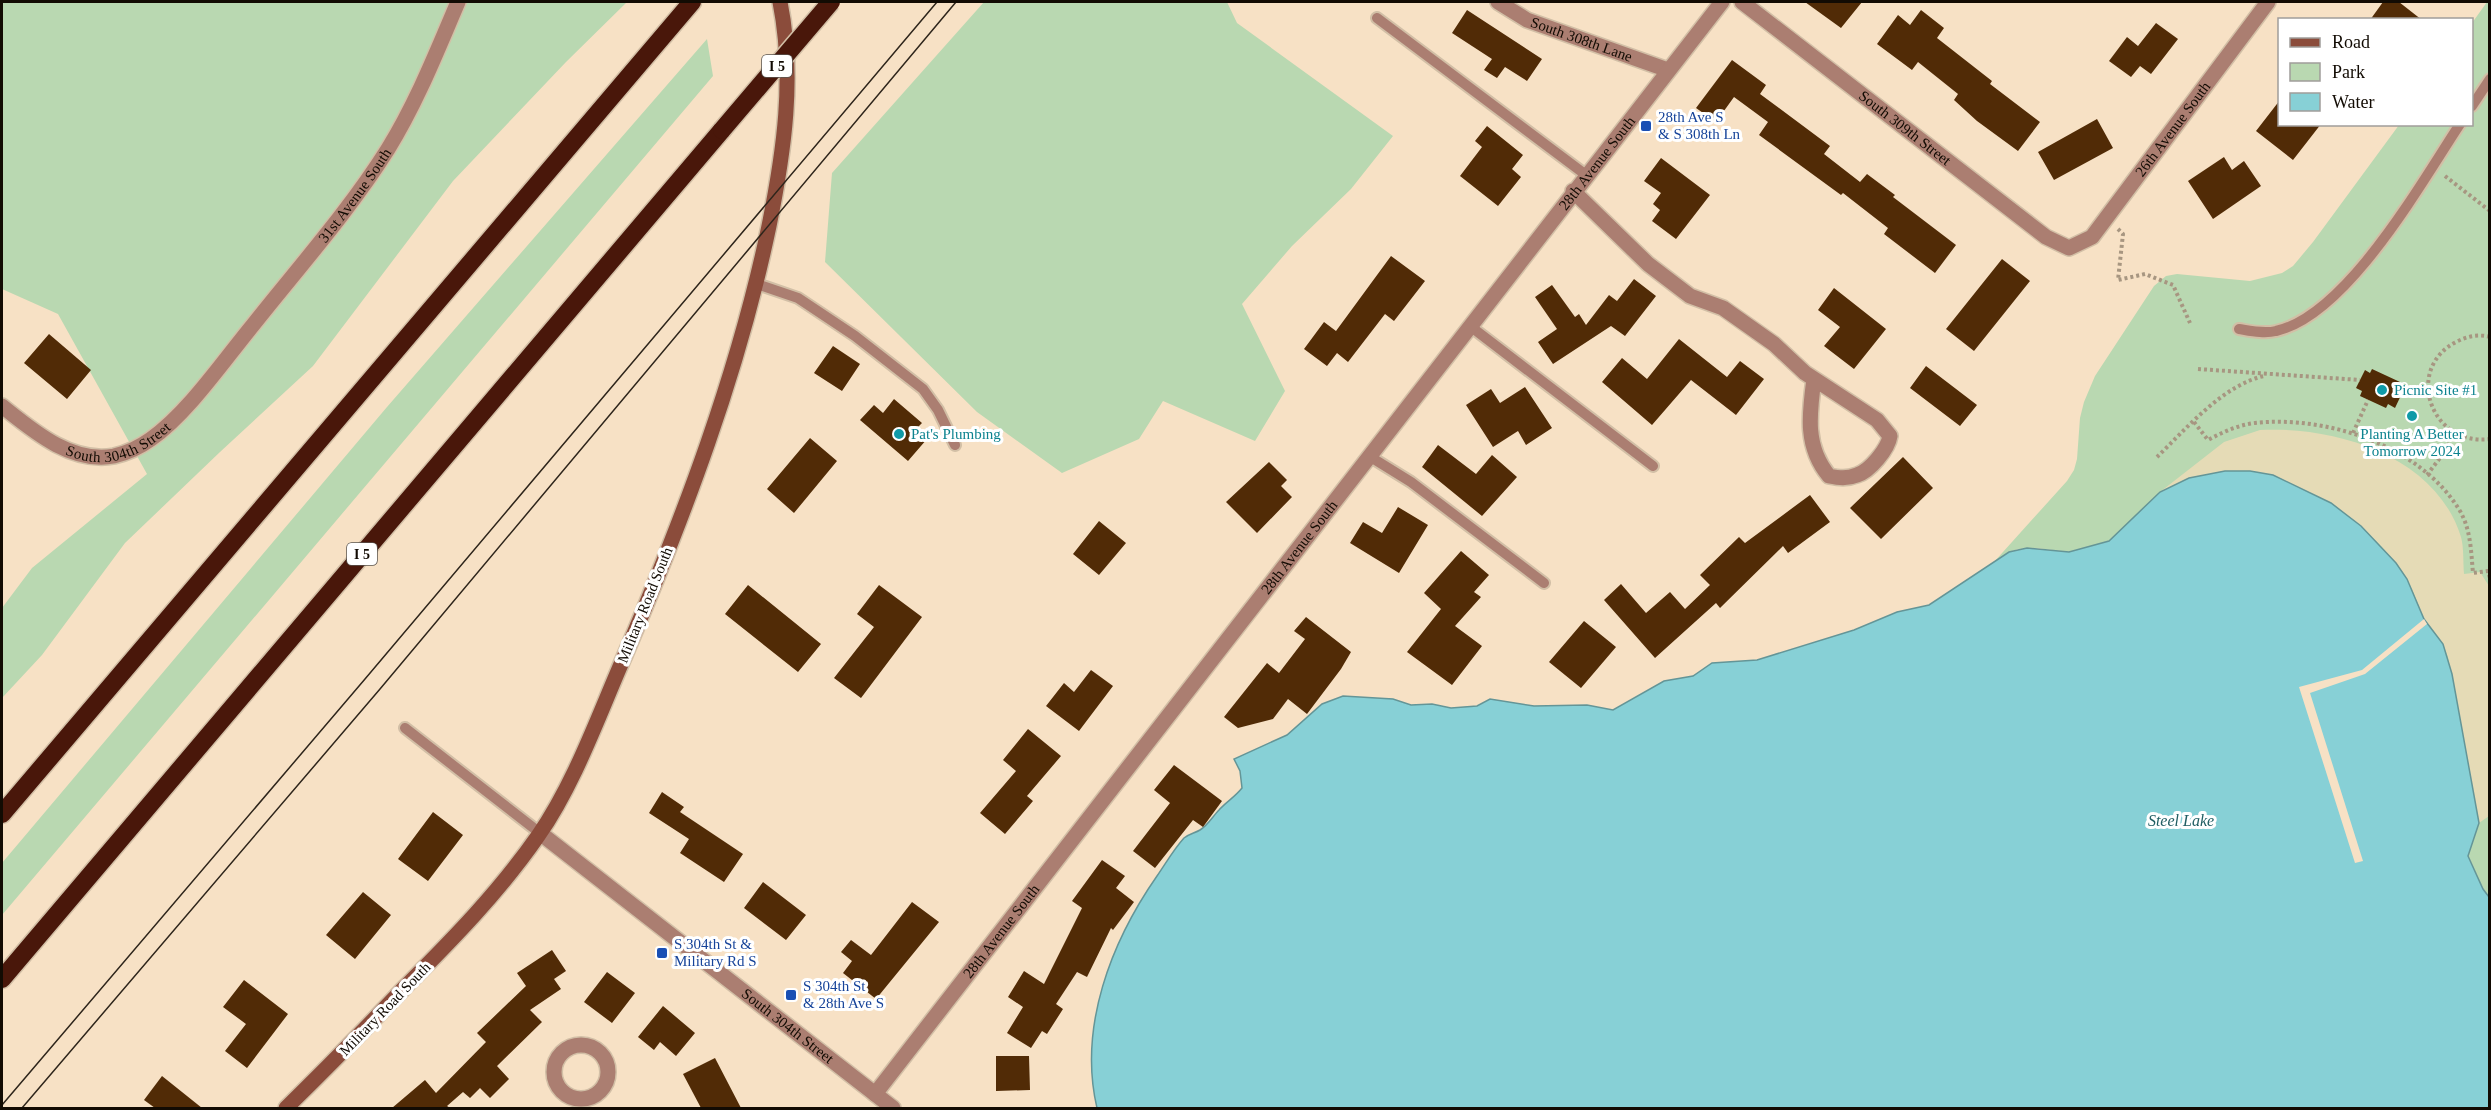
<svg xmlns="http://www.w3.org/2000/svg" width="2491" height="1110" font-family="'Times New Roman',serif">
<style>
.green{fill:#b9d8b1}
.sand{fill:#e5dbb6}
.water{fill:#87d0d6;stroke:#649597;stroke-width:1.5}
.pier{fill:#f7e1c5}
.building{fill:#512b06}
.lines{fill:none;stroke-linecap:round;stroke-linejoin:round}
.service-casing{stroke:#d2bfa6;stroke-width:14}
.minor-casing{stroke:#d2bfa6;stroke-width:18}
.tertiary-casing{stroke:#d2bfa6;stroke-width:18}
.secondary-casing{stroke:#d2bfa6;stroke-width:18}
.motorway-casing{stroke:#d2bfa6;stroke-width:21}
.path{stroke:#a79681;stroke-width:4;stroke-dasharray:3 3;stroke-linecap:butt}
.service{stroke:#ab7e71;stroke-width:10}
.minor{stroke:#ab7e71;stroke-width:15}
.tertiary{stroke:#ab7e71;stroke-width:15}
.secondary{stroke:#8b4c3b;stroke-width:15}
.motorway{stroke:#49170a;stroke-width:18}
.tram{stroke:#2e251b;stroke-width:1.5}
.motorway-bridge-casing{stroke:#d2bfa6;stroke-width:21;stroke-linecap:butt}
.motorway-bridge{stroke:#49170a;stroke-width:18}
.transit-dot{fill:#1a4fb4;stroke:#fff;stroke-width:2}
.culture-dot{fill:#0f9aa8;stroke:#fff;stroke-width:2}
.labels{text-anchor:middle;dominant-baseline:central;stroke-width:6;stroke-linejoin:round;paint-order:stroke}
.shield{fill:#fff;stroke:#59544f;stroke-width:1.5}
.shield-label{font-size:14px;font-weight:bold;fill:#120b03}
.street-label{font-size:15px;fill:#120b03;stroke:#fff}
.transit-label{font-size:15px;fill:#164399;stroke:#fff;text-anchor:start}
.culture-label{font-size:15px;fill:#0d838f;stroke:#fff;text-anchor:start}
.water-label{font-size:16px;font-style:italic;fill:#215e63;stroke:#fff}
</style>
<rect width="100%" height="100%" fill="#f7e1c5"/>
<!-- green -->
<path class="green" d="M2,2H627L566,62L453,181L313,366L220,452L125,543L42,655L2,698V608L32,568L147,474L58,314L2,289Z
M984,2H1227L1237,23L1393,136L1351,189L1292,246L1242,304L1285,391L1255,441L1163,401L1139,439L1062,473L977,412L825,262L832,173Z
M2487,2H2489V897L2483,889L2468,855L2479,822L2465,751L2160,492L2109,541L2069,552L2036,548L2018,549L2009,552L1994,562L2067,481L2074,470L2077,459L2080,418L2084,402L2095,376L2154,286L2166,276L2177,274L2250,281L2282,273L2293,266L2313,242L2399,125L2472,124V23Z
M707,39L713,76L2,915V863L387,407Z"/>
<!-- sand -->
<path class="sand" d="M2260,430C2336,426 2436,456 2461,537C2464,548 2463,562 2464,574L2480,572L2489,586V816L2479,823L2448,657L2443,644L2424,619L2412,589L2396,563L2381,546L2361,526L2331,503L2273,475L2189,478L2160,492L2224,442Z"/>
<!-- water -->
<path class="water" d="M2225,471H2250L2273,475L2331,503L2361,526L2396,563L2407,579L2424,619L2443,644L2452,674L2479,823L2468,856L2483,889L2489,897V1108H1097C1078,1027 1111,942 1157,876C1166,863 1174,849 1184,838C1189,834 1195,833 1200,830C1208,825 1213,816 1219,810C1226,802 1235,797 1242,788L1240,771L1234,759L1287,735L1322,704L1343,696L1393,699L1411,705L1432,704L1451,708L1477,706L1490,699L1534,706L1587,705L1613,710L1664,681L1693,676L1712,663L1757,660L1854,630L1897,612L1929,605L2009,552L2027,548L2069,552L2109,541L2160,492L2189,478Z"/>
<!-- pier -->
<path class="pier" d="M2424,619L2427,624L2365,674L2310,693L2363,861L2355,863L2299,687L2362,670Z"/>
<!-- building -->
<path class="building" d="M1805,2H1862L1841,28Z
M2383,2H2399L2422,20H2370Z
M1467,10L1542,59L1527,81L1505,67L1497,78L1484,70L1492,59L1452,33Z
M1921,10L1944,28L1937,38L1992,81L1990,84L2040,122L2018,151L1977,121L1954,100L1958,94L1918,62L1912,70L1877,44L1898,15L1910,25Z
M2156,23L2178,39L2151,74L2140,66L2131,77L2109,61L2127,37L2138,46Z
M1732,60L1766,85L1760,94L1830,146L1824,154L1860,182L1867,174L1895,195L1893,197L1956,245L1935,273L1884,234L1888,228L1843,193L1841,195L1759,135L1768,122L1734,97L1716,122L1696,108Z
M2280,100V124H2321L2293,160L2256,131Z
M2097,119L2113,148L2054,180L2038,152Z
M1487,126L1523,155L1512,169L1521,177L1498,206L1460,176L1482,147L1475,141Z
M2224,157L2232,170L2244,161L2261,186L2213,219L2188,181Z
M1661,158L1710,195L1676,239L1652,221L1660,210L1653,204L1661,193L1644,181Z
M1391,256L1425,281L1394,321L1385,314L1348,362L1337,353L1327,366L1304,349L1324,322L1336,331Z
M2002,259L2030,281L1974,351L1946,329Z
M1634,279L1656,296L1625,336L1611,326L1553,364L1538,342L1557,329L1535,297L1552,285L1575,317L1579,314L1586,325L1609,295L1617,301Z
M1834,288L1886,329L1854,369L1824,346L1840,327L1818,310Z
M49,334L91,370L67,399L24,363Z
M1679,339L1727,377L1740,361L1764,379L1736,415L1691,380L1652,425L1602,382L1622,358L1647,379Z
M833,346L860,364L842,391L814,373Z
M1926,366L1977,405L1960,426L1910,388Z
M2372,369L2400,382L2399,386L2404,389L2395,408L2388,404L2386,408L2360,396L2362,391L2356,388L2365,370L2370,373Z
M1525,387L1552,428L1526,445L1518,431L1493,447L1466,405L1491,389L1500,403Z
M894,399L922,423L916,429L927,439L908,461L860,420L874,405L883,413Z
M810,438L837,461L794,513L767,489Z
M1438,445L1476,474L1492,455L1517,477L1482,516L1422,467Z
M1903,457L1933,488L1881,539L1850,508Z
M1269,462L1287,480L1281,486L1292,497L1257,533L1226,502Z
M1810,495L1830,522L1788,553L1783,546L1720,608L1716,603L1655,658L1604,600L1621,584L1646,613L1670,592L1685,609L1710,585L1700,575L1739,537L1745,543Z
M1398,507L1428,525L1399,573L1350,543L1363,522L1382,533Z
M1099,521L1126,543L1099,575L1073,554Z
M1461,551L1489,575L1474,592L1481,597L1455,626L1482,646L1452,685L1407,652L1441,609L1424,593Z
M748,585L821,644L798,672L725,614Z
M879,585L922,617L861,698L834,678L874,627L857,614Z
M1306,617L1351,652L1341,669L1307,714L1288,699L1273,719L1238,728L1224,717L1267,663L1279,673L1305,639L1294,631Z
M1584,621L1616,647L1581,688L1549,662Z
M1091,670L1113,686L1079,731L1046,706L1064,683L1074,692Z
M1028,729L1061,756L1027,796L1033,801L1005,834L980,813L1016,771L1003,760Z
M1174,765L1222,801L1203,827L1193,820L1155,868L1133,851L1170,803L1154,790Z
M662,792L684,807L680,812L743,854L724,882L680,853L689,839L649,813Z
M433,812L463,835L428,881L398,859Z
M1102,860L1125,876L1116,888L1134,902L1113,930L1111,928L1087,977L1077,972L1056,1004L1063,1009L1047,1034L1042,1031L1031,1048L1007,1033L1023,1007L1008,997L1024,971L1044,984L1082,908L1072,901Z
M763,882L806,915L786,940L744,908Z
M363,892L391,915L355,959L326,935Z
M912,902L939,922L876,999L843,973L852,961L841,952L851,940L871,955Z
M552,950L566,971L554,979L561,989L530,1010L542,1022L497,1066L509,1079L490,1098L480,1088L470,1098L463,1092L447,1106L450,1108H392L425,1080L436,1093L486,1042L477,1033L526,986L517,973Z
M607,972L635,993L612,1023L584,1002Z
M244,980L288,1014L247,1068L225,1051L246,1024L223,1007Z
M663,1006L695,1033L676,1056L660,1042L654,1050L638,1037Z
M996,1056H1029L1030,1090L996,1091Z
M715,1058L741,1108H701L683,1074Z
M162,1076L202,1108H155L144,1100Z"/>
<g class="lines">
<defs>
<path id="service" d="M1377,18L1586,175
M2472,106L2490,79
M757,284L798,298L855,336L923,389L938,410L955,445
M1470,326L1653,466
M2239,329C2251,331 2264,334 2276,331C2347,315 2421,183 2460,124
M1369,456L1411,482L1544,583
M405,728L540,833"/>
<g id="minor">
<path id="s1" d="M1498,2L1527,20L1668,70"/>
<path id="s2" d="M1742,2L2046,237L2069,248L2092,237L2268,2"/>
<path d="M1573,191L1648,264L1690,296L1723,308L1774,344L1805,373L1877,420L1890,436C1888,449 1870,471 1857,475C1847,479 1839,478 1829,476C1805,447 1809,415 1814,379"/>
<path id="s3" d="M2,406C32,430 71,464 114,456C127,453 140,447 151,439C188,413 224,360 253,325C299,267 349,211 388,149C417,102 437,51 458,2"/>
<circle cx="581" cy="1072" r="27"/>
</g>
<g id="tertiary">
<path id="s4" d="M540,833L893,1108"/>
<path id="s5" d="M875,1094L1722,2"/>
</g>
<path id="secondary" d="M286,1108C326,1069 366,1028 405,987C453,939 499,892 538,836C575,783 599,714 625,655C684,516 738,374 769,226C784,152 795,77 780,2"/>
<path id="motorway" d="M2,814L692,2
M2,979L722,130"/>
</defs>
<!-- service casing -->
<use href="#service" class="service-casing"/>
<!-- minor casing -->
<use href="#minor" class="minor-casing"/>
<!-- tertiary casing -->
<use href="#tertiary" class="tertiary-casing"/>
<!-- secondary casing -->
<use href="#secondary" class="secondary-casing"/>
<!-- motorway casing -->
<use href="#motorway" class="motorway-casing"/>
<!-- path -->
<path class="path" d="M2445,176L2490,211
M2118,229L2123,234L2118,280L2145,274L2173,285L2190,323
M2490,337C2479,334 2468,336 2458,341C2403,367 2430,447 2490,439
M2198,369L2360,380
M2194,422L2208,440C2223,432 2238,425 2255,423C2327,415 2421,446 2460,511C2471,530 2471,552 2473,573L2488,571L2490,578
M2353,433L2368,400
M2157,457C2186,429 2223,385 2264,376
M2427,475L2446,450L2454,434"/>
<!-- service -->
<use href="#service" class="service"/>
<!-- minor -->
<use href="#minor" class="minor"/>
<!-- tertiary -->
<use href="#tertiary" class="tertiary"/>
<!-- secondary -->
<use href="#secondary" class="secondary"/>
<!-- motorway -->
<use href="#motorway" class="motorway"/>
<!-- tram -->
<path class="tram" d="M2,1105L365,679L937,2
M22,1108L380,689L956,2"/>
<defs>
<path id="motorway-bridge" d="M722,130L831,2"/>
</defs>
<!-- motorway-bridge casing -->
<use href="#motorway-bridge" class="motorway-bridge-casing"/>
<!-- motorway-bridge -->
<use href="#motorway-bridge" class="motorway-bridge"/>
</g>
<!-- markers -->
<g class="transit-dot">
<rect x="1640" y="120" width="12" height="12" rx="3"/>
<rect x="656" y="947" width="12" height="12" rx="3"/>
<rect x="785" y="989" width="12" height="12" rx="3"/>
</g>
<g class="culture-dot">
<circle cx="2382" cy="390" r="6"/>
<circle cx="2412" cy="416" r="6"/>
<circle cx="899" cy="434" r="6"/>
</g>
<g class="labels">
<!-- shield labels -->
<g class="shield">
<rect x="762" y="55" width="30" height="22" rx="4.5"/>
<rect x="347" y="543" width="30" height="22" rx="4.5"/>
</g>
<g class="shield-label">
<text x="777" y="66">I 5</text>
<text x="362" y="554">I 5</text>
</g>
<!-- street labels -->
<g class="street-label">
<text stroke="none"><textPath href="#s1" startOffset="92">South 308th Lane</textPath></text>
<text stroke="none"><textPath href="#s2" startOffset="206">South 309th Street</textPath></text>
<text stroke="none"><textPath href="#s2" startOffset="570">26th Avenue South</textPath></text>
<text stroke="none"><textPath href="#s5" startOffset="1178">28th Avenue South</textPath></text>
<text stroke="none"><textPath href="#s3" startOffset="486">31st Avenue South</textPath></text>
<text stroke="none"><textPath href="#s3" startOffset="134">South 304th Street</textPath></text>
<text stroke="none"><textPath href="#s5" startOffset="692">28th Avenue South</textPath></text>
<text transform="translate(645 605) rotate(-68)">Military Road South</text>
<text stroke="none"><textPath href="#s5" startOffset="206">28th Avenue South</textPath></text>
<text transform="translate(385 1009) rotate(-46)">Military Road South</text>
<text stroke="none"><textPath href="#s4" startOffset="314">South 304th Street</textPath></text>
</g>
<!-- transit labels -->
<g class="transit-label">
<text x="1658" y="117">28th Ave S<tspan x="1658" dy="17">&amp; S 308th Ln</tspan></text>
<text x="674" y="944">S 304th St &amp;<tspan x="674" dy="17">Military Rd S</tspan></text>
<text x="803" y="986">S 304th St<tspan x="803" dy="17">&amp; 28th Ave S</tspan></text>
</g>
<!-- culture labels -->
<g class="culture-label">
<text x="2394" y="390">Picnic Site #1</text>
<text x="911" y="434">Pat's Plumbing</text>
<text x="2412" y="434" text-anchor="middle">Planting A Better<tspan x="2412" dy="17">Tomorrow 2024</tspan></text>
</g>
<!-- water labels -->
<g class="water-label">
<text x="2181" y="820">Steel Lake</text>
</g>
</g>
<!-- border -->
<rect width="2491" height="1110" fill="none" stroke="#120b03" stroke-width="6"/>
<!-- legend -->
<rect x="2278" y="18" width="195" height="108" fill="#ffffff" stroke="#a09d9a" stroke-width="1.5"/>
<rect x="2290" y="38" width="30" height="9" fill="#8b4c3b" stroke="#a09d9a" stroke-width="1.5"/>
<text x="2332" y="48" font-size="18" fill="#120b03">Road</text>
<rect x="2290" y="63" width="30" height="18" fill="#b9d8b1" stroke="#a09d9a" stroke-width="1.5"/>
<text x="2332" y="78" font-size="18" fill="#120b03">Park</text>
<rect x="2290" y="93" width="30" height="18" fill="#87d0d6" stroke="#a09d9a" stroke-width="1.5"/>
<text x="2332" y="108" font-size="18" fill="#120b03">Water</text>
</svg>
